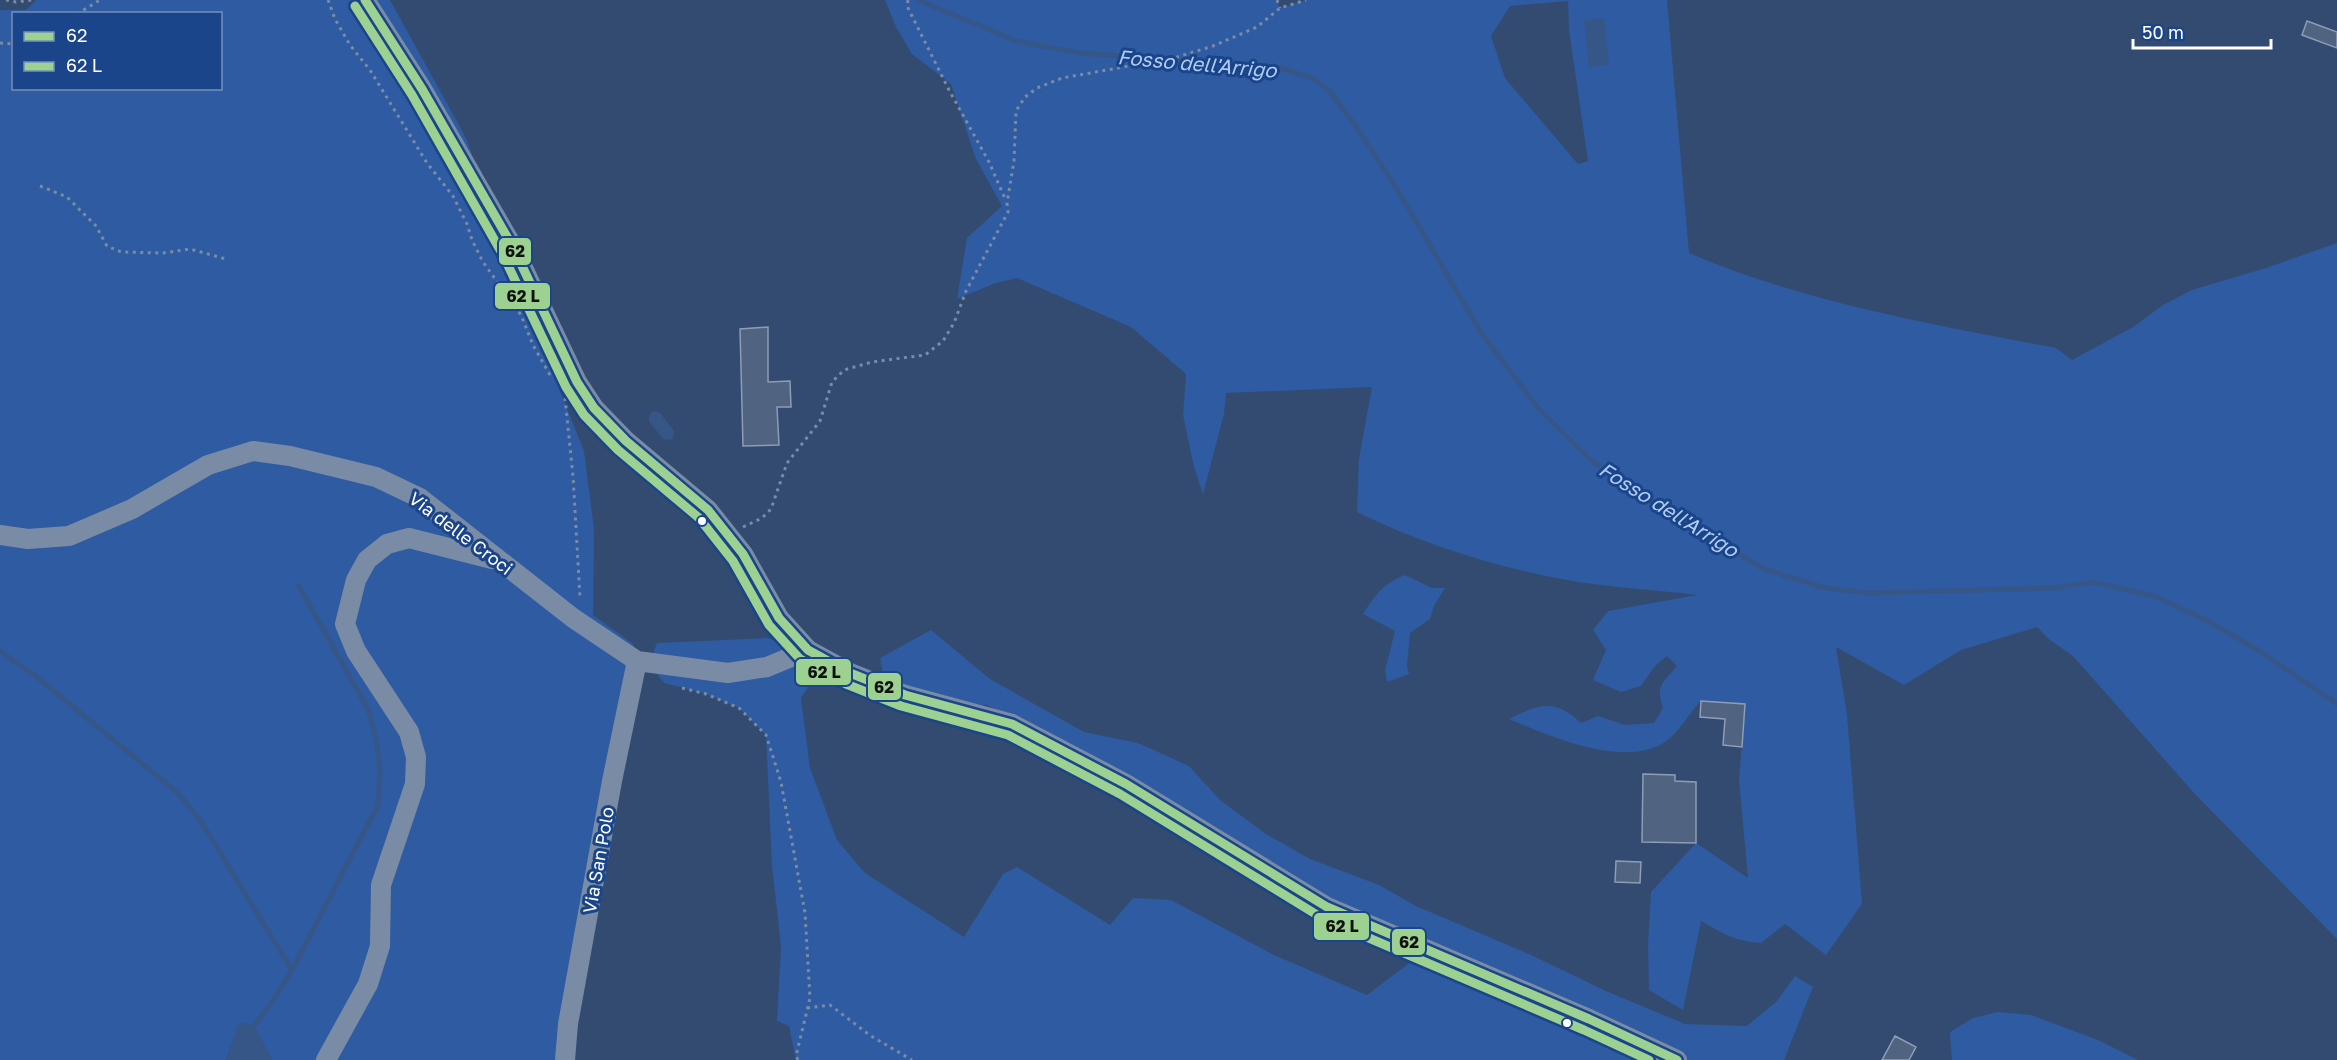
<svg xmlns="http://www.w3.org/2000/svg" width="2337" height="1060" font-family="'Golos Text',sans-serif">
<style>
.green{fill:#2e5ba1;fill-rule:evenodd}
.water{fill:#375688}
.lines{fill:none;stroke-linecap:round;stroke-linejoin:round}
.stream{stroke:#375688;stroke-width:5}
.building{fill:#506381;stroke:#8e9db4;stroke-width:1.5}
.path{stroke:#7a8ca5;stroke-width:3;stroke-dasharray:3 4.5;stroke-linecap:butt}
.street{stroke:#7a8ca5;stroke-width:20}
.bus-1-casing{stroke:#1a458a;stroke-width:14}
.bus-2-casing{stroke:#1a458a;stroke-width:14}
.bus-1{stroke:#9cd191;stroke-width:9}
.bus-2{stroke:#9cd191;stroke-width:9}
.bus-dot{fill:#fff;stroke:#1a458a;stroke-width:2}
.labels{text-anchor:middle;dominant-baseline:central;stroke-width:6;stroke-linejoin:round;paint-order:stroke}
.street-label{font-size:18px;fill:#fff;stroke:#1a458a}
.water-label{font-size:20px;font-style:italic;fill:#b0ccf4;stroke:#1a458a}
.line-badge{stroke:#1a458a;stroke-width:2}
.pale-badge-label{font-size:16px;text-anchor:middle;font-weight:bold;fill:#111}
</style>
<rect width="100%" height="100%" fill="#334b71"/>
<!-- green -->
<path class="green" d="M36,0H390L466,138L528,311L584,451L594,529L593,615L633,644L637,661L565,1060H272L256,1030L238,1026L226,1060H0V10H26ZM14,14H220V88H14Z
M885,0H1277L1280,8L1306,0H1667L1689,253C1806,303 1932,324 2056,348L2072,360L2133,327L2163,305L2192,290L2269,267L2337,243V939L2195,794L2073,656L2050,640L2037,627L1961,650L1904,685L1836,647L1847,714L1862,904L1826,955L1785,924L1761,943C1737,942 1721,933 1701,921L1683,1010L1649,990L1648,944L1651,892L1696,843L1748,878L1739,780L1745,705L1701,701C1688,714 1681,731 1665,742C1623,769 1550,736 1509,719C1538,704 1555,698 1581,723L1598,716L1625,725L1654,723L1663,708C1655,685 1663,683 1677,666L1667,656L1654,667L1641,686L1621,692L1593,680L1606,650L1593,630L1608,611L1697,595C1657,590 1617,588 1578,582C1502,569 1426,546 1357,512L1359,459L1372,387L1226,393L1224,414L1203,494L1194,467L1183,415L1186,374L1131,327L1017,278L996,283L957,299L967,238L1002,206L976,159L951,84L912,54L896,27ZM1568,1L1569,30L1588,161L1578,164L1505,78L1491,36L1510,6Z
M1405,575L1432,588H1445L1434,606L1430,619L1410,633L1407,666L1409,674L1387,682L1385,670L1395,631L1363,614C1375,595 1384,583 1405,575Z
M931,630L990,679L1084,732L1138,743L1189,766L1220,800L1266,834L1310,859L1379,885L1416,906L1531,955L1606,991L1685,1024L1747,1026L1777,1001L1795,976L1813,987L1784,1060H796L789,1026L777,1021L781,947L772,865L766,735L739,708L706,694L664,683L649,663L657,643L767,638L808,650L826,660L801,698L810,768L837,840L865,873L964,937L1003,874L1017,867L1110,925L1133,898L1171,900L1274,955L1367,995L1432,946L1348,911L1145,792L987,705L963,704L884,680L880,658Z
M1998,1012L2031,1015L2098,1040L2138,1060H1952L1950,1032L1973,1018Z"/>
<!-- water -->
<path class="water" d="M1604,18L1609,65L1589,67L1584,20Z
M653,411L660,413L674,431L673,438L671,440L663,439L649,421V416Z
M246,1022L256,1030L272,1060H226L238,1025Z"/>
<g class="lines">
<!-- stream -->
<path class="stream" d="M918,0L1016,41L1080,53L1280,68L1312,78L1329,90L1357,128L1395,186L1482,334L1539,409L1591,460L1646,499L1764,569L1826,588L1868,593L2054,588L2093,582L2154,596L2206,620L2258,650L2337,704
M0,651L38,678L178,793L200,820L292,970
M250,1031L270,1005L292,970L378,805L380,772L377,745L369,711L299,586"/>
</g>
<!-- building -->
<path class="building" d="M2307,21L2337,32V48L2302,35Z
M768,327V382L790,381L791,407H777L779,445L743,446L740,329Z
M1701,701L1745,704L1742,747L1723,745L1725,719L1700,717Z
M1643,774L1675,775V781L1696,782V843L1642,842Z
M1616,861L1641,862L1640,883L1615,882Z
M1895,1036L1916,1047L1909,1060H1882Z"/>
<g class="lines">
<!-- path -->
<path class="path" d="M6,0L16,2L32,0
M328,0L335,19L350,45L370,70L427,163L453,196L467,224L472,240L483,262L521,315L533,345L550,375L554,376
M908,0L907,6L949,90L989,162L1006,201
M1277,0L1280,8
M77,14L100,0
M0,43L14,44
M40,186L67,197L96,226L107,246L121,252L163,253L190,249L226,259
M565,398L573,476L580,598
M743,527L762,518L771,509L787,463L820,421L832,382L844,370L872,362L925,355L943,341L954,323L966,291L1008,212L1007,203L1014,161L1016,111L1025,97L1037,88L1062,78L1174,58L1213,46L1257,27L1280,8L1306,0
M682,688L706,694L739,708L766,735L781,782L805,913L810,998L796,1056L798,1060
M807,1008L830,1005L871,1036L912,1060"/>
<!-- street -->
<path class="street" d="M365,0L422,89L514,249L577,382L594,408L626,441L708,510L743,554L779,618L808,650L850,673L905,695L1012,724L1126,784L1327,907L1589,1019L1677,1060
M0,535L28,539L69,536L132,509L208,465L253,451L290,456L376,477L420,498L573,618L637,661L728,673L767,667L808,650
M326,1060L368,984L380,946L381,885L415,784L416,757L409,732L356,651L345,624L356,580L367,560L387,544L409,538L492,559
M565,1060L568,1024L612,781L637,661"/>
<defs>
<path id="bus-1" d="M365,0L422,89L514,249L577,382L594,408L626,441L708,510L743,554L779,618L808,650L850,673L905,695L1012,724L1126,784L1327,907L1589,1019L1677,1060"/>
<path id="bus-2" d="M355,6L412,95L503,255L566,387L584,415L618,450L699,518L733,561L769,625L800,659L846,684L901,706L1008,735L1120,794L1322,918L1584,1030L1649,1060"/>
</defs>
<!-- bus-1 casing -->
<use href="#bus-1" class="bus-1-casing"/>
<!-- bus-2 casing -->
<use href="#bus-2" class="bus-2-casing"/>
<!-- bus-1 -->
<use href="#bus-1" class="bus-1"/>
<!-- bus-2 -->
<use href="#bus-2" class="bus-2"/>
</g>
<!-- markers -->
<g class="bus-dot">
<circle cx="702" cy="521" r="5"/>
<circle cx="1567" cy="1023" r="5"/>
</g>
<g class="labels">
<!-- street labels -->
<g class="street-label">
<text transform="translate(461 533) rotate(37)">Via delle Croci</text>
<text transform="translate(598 860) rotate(-80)">Via San Polo</text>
</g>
<!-- water labels -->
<g class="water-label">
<text transform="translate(1197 63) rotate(5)">Fosso dell'Arrigo</text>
<text transform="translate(1669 509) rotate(32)">Fosso dell'Arrigo</text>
</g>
</g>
<g class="line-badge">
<rect x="498" y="237" width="34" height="29" rx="6" fill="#9cd191"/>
<rect x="494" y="282" width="57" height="28" rx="6" fill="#9cd191"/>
<rect x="795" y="658" width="57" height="28" rx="6" fill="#9cd191"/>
<rect x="867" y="672" width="35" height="29" rx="6" fill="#9cd191"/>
<rect x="1313" y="912" width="57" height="29" rx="6" fill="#9cd191"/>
<rect x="1391" y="928" width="35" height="28" rx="6" fill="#9cd191"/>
</g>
<g class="pale-badge-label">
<text x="515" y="257">62</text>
<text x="523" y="302">62 L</text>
<text x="824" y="678">62 L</text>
<text x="884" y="693">62</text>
<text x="1342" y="932">62 L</text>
<text x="1409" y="948">62</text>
</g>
<!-- legend -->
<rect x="12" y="12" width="210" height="78" fill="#1a458a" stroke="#768fb9" stroke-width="1.5"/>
<rect x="24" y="32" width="30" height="9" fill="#9cd191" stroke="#768fb9" stroke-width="1.5"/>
<text x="66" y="42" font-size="18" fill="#ffffff">62</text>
<rect x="24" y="62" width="30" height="9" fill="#9cd191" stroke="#768fb9" stroke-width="1.5"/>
<text x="66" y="72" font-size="18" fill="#ffffff">62 L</text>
<!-- scale -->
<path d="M2133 39v9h138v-9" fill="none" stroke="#ffffff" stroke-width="3"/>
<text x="2142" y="39" font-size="18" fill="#ffffff" stroke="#1a458a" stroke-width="4.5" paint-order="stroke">50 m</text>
</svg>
